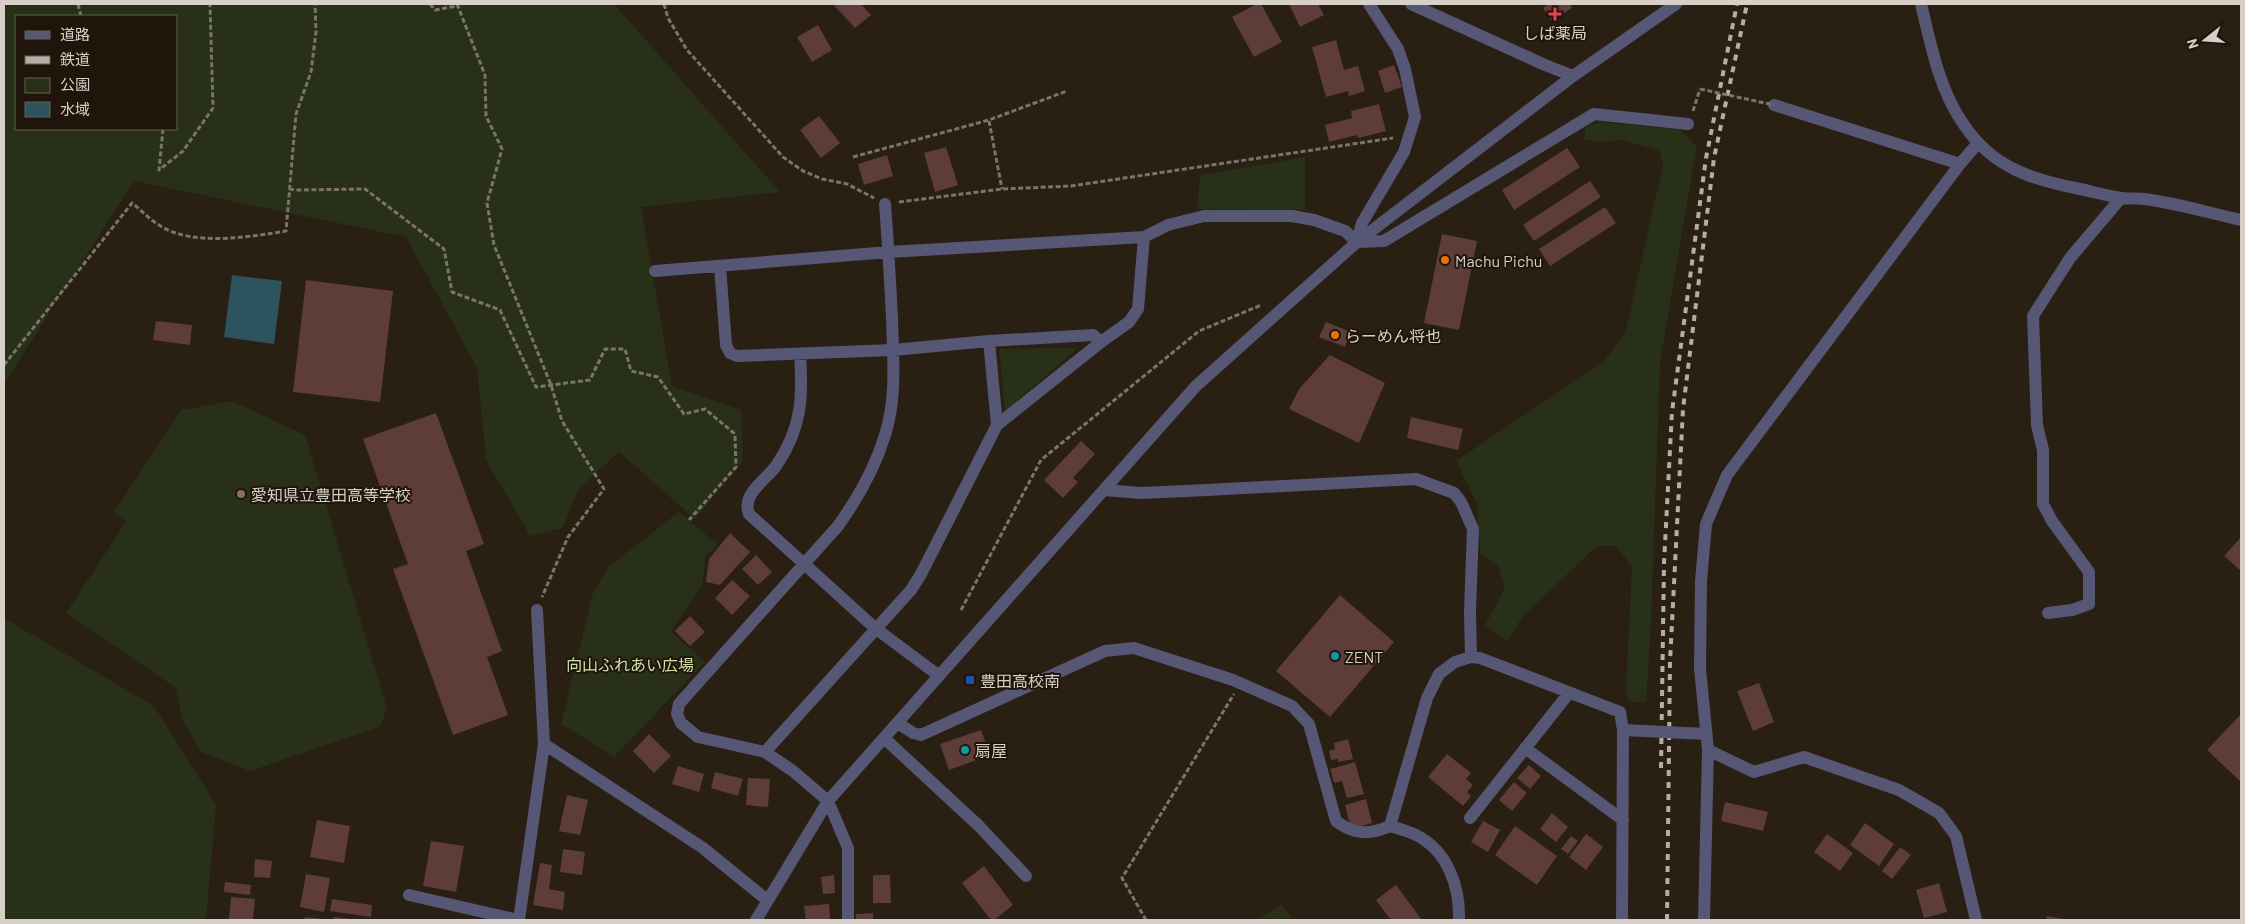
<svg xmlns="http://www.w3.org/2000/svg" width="2245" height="924" font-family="Barlow,'Noto Sans JP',sans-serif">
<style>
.green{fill:#283017;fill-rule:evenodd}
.water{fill:#2c535e}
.building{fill:#5e3c3a}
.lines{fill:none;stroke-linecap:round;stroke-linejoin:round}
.path{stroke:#7c746a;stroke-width:3;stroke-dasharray:5 2.5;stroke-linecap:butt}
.minor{stroke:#565675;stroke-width:12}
.rail{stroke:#b6aea5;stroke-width:4;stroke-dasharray:6 6;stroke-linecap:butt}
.path-bridge{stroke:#7c746a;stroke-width:3;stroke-dasharray:5 2.5;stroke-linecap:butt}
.minor-bridge{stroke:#565675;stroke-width:12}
.health-dot{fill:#e0444e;stroke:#1f150a;stroke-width:2}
.food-dot{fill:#e8710a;stroke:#1f150a;stroke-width:2}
.education-dot{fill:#8d6e63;stroke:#1f150a;stroke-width:2}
.culture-dot{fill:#0f9aa8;stroke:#1f150a;stroke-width:2}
.transit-dot{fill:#1a4fb4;stroke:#1f150a;stroke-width:2}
.labels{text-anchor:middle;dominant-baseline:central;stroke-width:4;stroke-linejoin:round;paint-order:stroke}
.poi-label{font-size:16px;fill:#d7d0c8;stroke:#1f150a;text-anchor:start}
.park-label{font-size:16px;fill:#cde0a7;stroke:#1f150a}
</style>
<rect width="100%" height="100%" fill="#291f13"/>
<!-- green -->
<path class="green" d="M4,4H614L780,192L641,207L672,386L741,410L743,461L695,519L619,452L578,490L563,528L530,536L486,460L477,368L406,237L134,181L4,384ZM16,16H176V129H16Z
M1602,122L1680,130L1697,146L1660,362L1651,624L1646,702H1629L1626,689L1632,567L1616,546H1597L1523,616L1507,641L1485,625L1505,588L1498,565L1480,553L1477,504L1456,461L1603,362L1625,334L1663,164L1659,151L1624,140L1599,142L1584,139L1586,126Z
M1305,157V210L1197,209L1200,175Z
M1078,348L1005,411L999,349Z
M232,401L305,435L387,708L380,727L250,771L201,752L182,720L176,688L66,613L126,522L114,512L181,410Z
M679,512L718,545L706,555L702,586L671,631L705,662L614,757L561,724L593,593L609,566Z
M4,618L154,706L216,805L206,920H4Z
M1280,904L1294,920H1259Z"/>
<!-- water -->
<path class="water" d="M232,275L282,281L274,344L224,337Z"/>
<!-- building -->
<path class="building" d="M833,4H861L871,15L855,28Z
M1257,4H1261L1282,42L1254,57L1232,17Z
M1289,4H1318L1324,15L1300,27Z
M1549,4H1570L1572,8L1552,21L1543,8Z
M818,25L832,50L812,62L797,37Z
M1336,40L1344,70L1358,66L1365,91L1349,96L1348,91L1326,97L1312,47Z
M1394,65L1402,87L1385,93L1378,71Z
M1379,104L1386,131L1358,138L1357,135L1329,142L1325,125L1352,118L1351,111Z
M819,116L840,143L821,158L800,130Z
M946,147L958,185L935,192L924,153Z
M1567,148L1580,167L1514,210L1502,190Z
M887,155L893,176L864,185L858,164Z
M1590,181L1601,197L1534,241L1523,225Z
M1605,207L1616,223L1550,266L1539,249Z
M1442,234L1477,241L1459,330L1424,323Z
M306,280L393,291L380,402L293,392Z
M156,321L192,325L190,345L153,340Z
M1326,322L1351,332L1345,347L1319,337Z
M1330,355L1385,383L1359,443L1289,409L1299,389Z
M436,413L484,544L466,551L502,651L487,657L508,715L453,735L393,569L408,564L363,439Z
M1411,417L1463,429L1458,450L1407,438Z
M1081,441L1095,454L1073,478L1078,482L1063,498L1044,480Z
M730,533L750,552L720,585L706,582L709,559Z
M2241,537V571L2224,556Z
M756,555L772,572L758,585L742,569Z
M732,580L750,596L732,615L715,598Z
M1340,595L1394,642L1330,717L1276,671Z
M690,616L705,632L690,646L675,631Z
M1759,683L1774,722L1753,731L1737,691Z
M2241,714V782L2207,750Z
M981,730L990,755L949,770L940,744Z
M649,734L671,756L654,773L633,751Z
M1348,739L1353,759L1338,762V759L1331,760L1329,751L1335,749L1334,743Z
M1447,754L1471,773L1466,779L1473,785L1467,792L1471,796L1463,806L1428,777Z
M1355,762L1364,794L1347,798L1342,781L1334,783L1330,769Z
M1529,765L1541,776L1530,789L1517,778Z
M678,766L704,774L699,792L672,784Z
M715,772L743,779L738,796L711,788Z
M748,778L770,779L768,807L746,805Z
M1514,782L1527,793L1512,811L1499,800Z
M567,795L588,800L580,835L559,831Z
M1366,799L1372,823L1351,829L1345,805Z
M1725,802L1768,812L1763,831L1721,821Z
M1552,813L1568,827L1556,842L1540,829Z
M317,820L350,826L344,863L310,857Z
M1483,821L1500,830L1488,852L1471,842Z
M1865,823L1894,844L1879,866L1850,845Z
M1515,826L1557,856L1537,885L1495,855Z
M1586,834L1603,847L1586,870L1569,857Z
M1827,834L1853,853L1840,871L1814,852Z
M1571,836L1578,841L1568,854L1561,849Z
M431,841L464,846L456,892L423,886Z
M1900,847L1911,855L1892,879L1882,871Z
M563,849L585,852L582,875L560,872Z
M255,859L272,861L270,878L254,877Z
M540,863L552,865L549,889L565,892L563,910L533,905Z
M984,866L1013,905L994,920H991L962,883Z
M306,874L330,878L324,912L300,907Z
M834,875L835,893L823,894L821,877Z
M873,875H890L891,903H873Z
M225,882L251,885L250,895L224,892Z
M1939,883L1947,912L1924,918L1916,890Z
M1396,885L1422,920H1391L1376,900Z
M231,897L255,899L253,920H229Z
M332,899L372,905L371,917L330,911Z
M829,904L830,920H806L804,906Z
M873,913V920H856V914Z
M2047,916L2064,919V920H2046Z
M305,917L324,919V920H304Z
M334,917L352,919V920H333Z"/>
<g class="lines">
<!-- path -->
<path class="path" d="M78,4L81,16
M430,4L435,10L457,6
M457,4L485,75L486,116L502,149L487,203L494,245L551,385L562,421L604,489L568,537L542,597
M664,4L668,18L687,50L783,157L803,171L822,179L847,184L874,198
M1693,111L1700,89
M989,121L1002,189
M163,129L159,170L183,151L213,108L210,4
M853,157L989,120L1067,91
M289,189L296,190L365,189L444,249L452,292L500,310L536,387L590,380L605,349H625L631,371L658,377L684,414L705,409L735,434L736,467L689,520
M899,202L1002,189L1071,186L1393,138
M4,365L132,203C141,210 149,219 159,225C192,247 249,237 286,231L296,114L311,72L316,32L315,4
M961,610L1041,460L1199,331L1259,306L1262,307
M1146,920L1122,878L1234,694"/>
<!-- minor -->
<path class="minor" d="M1411,4L1545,65L1573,76
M1921,4C1931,45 1939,90 1964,125C1993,168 2033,180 2080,189C2094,192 2108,196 2122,198C2129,199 2137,198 2144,199C2177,203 2209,213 2241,220
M1774,105L1960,164
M1357,242L1362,223L1404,152L1415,117L1405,69L1398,49L1369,4
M720,266L726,345L730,353L737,356L893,350L989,341L1093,335L1101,342L1129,322L1138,309L1144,237
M655,271L889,252L1144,237L1168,225L1204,216H1292L1314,220L1345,231L1357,242L1384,241L1594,114L1688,124
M800,354C803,398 802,428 776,466C766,480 741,494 749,514L875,628L938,675
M997,425L1101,342
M1104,490L1141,493L1207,490L1416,479L1454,493L1461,502L1473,529L1470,611L1471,657
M537,610L544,744
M2048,613L2072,610L2089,604V572L2052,521L2043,504V450L2037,425L2033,316L2070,258L2121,198
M898,723L913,733L921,735L1105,651L1134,648L1233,680L1292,706L1309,724L1336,821C1354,835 1370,835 1390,826L1427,698L1439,674L1455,662L1471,657L1480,658L1620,712L1623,730L1622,920
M884,738L979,826L1026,876
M1525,748L1623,820
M1708,750L1754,772L1804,757L1899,790L1939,813L1956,836L1976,920
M765,752L911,590L921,574L997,425L989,341
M1470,818L1569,693
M1390,826C1399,829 1408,831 1416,835C1448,851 1460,887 1459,920
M409,895L518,920
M519,920L544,744L703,848L767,900
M756,920L828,801L1196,386L1357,242L1573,76L1676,4
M848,920V848L828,801L793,771L765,752L698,737L681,723L677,714L679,704L838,526C858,498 875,468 885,435C897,398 893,357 892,318C890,280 888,242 885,204
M1704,920L1708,750L1700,668L1701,581L1706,524L1727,475L1960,164L1978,143"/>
<!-- rail -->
<path class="rail" d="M1661,768L1664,563L1672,412L1706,158L1737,4
M1667,920L1670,662L1683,409L1714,158L1747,4"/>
<!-- path-bridge -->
<path class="path-bridge" d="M1700,89L1774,105"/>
<!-- minor-bridge -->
<path class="minor-bridge" d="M1623,730L1706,734"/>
</g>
<!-- markers -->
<path class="health-dot" d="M1552.5 6.5h5v5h5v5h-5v5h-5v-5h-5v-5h5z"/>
<g class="food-dot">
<circle cx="1445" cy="260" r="5"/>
<circle cx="1335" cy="335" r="5"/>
</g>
<circle class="education-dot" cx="241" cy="494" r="5"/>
<g class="culture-dot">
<circle cx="1335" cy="656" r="5"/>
<circle cx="965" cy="750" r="5"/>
</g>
<rect class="transit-dot" x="965" y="675" width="10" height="10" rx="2.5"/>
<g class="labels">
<!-- poi labels -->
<g class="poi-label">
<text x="1555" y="32" text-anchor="middle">しば薬局</text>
<text x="1455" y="260">Machu Pichu</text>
<text x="1345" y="335">らーめん将也</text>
<text x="251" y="494">愛知県立豊田高等学校</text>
<text x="1345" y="656">ZENT</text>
<text x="980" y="680">豊田高校南</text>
<text x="975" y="750">扇屋</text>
</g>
<!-- park labels -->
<g class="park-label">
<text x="630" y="664">向山ふれあい広場</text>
</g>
</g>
<!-- border -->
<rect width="2245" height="924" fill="none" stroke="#d7d0c8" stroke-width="10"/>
<!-- legend -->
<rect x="15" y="15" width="162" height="115" fill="#1f150a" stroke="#696056"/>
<rect x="25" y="31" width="25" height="8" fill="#565675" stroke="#696056"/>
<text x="60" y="40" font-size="15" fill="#d7d0c8">道路</text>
<rect x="25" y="56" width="25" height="8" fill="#b6aea5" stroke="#696056"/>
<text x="60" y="65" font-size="15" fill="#d7d0c8">鉄道</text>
<rect x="25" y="78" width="25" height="15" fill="#283017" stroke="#696056"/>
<text x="60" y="90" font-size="15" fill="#d7d0c8">公園</text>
<rect x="25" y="102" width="25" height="15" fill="#2c535e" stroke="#696056"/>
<text x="60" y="115" font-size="15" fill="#d7d0c8">水域</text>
<!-- north arrow -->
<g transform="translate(2205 40) rotate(253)" stroke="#1f150a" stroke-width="4" paint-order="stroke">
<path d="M0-4L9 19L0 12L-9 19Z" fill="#d7d0c8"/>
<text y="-8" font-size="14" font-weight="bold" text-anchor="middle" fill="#d7d0c8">N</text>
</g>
</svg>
